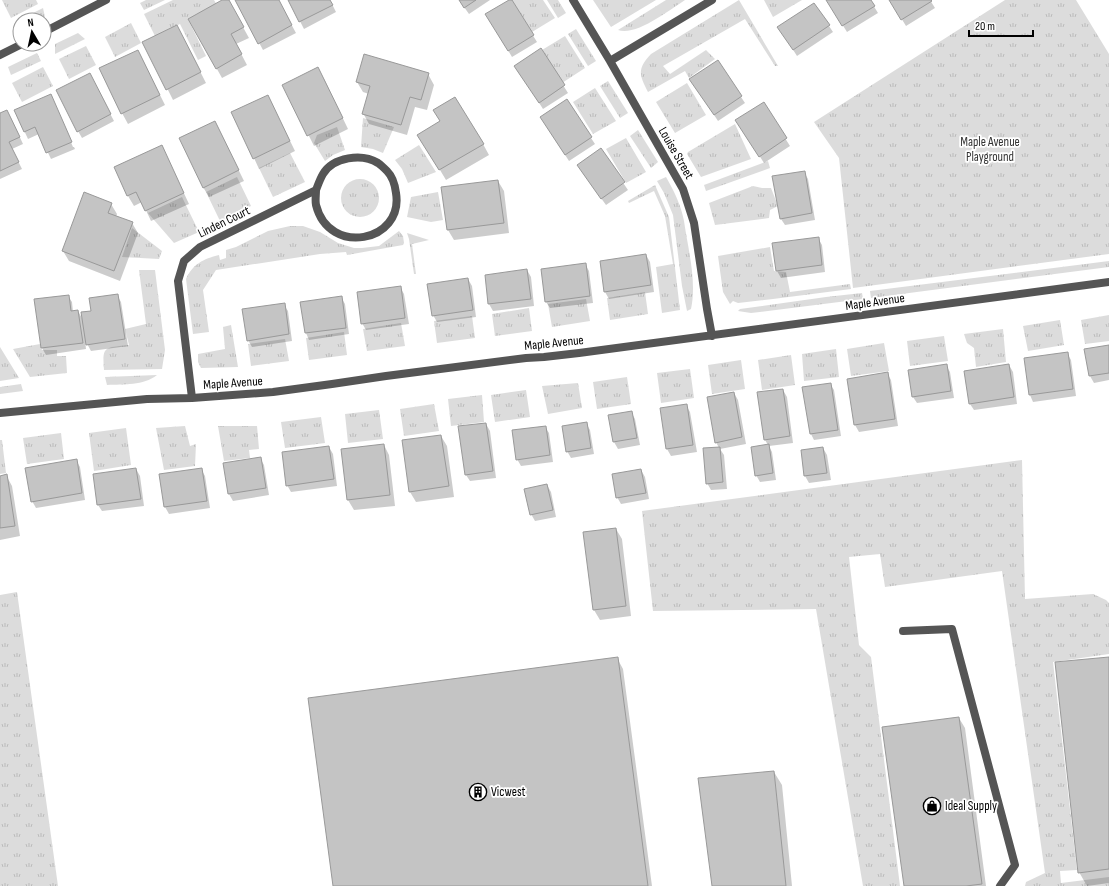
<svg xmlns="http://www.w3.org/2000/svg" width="1109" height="886" font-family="'Sofia Sans Condensed',sans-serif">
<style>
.grass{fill:url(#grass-tufts)}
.shadow{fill:#0003}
.building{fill:#c4c4c4;stroke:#999}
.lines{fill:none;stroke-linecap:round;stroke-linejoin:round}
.service{stroke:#555;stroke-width:8}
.minor{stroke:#555;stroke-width:8}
.labels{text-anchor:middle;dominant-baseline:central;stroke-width:3.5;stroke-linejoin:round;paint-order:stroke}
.park-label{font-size:13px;fill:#333;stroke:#fff}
.street-label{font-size:13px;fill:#000;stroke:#fff}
.poi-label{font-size:13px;fill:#000;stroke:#fff;text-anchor:start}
</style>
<defs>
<pattern id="grass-tufts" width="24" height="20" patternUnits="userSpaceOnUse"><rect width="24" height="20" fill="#dcdcdc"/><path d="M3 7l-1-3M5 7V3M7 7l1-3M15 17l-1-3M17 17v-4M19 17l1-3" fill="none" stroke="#bbb"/></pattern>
</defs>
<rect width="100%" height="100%" fill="#fff"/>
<!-- grass -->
<path class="grass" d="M2,0H36L38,4L11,18Z
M146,0H165L144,10L140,3Z
M173,0H214L217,5L188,19L206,56L198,60L180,24L155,36L144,14Z
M512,0H543L555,18L532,32Z
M547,0H558L566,13L558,18Z
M593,0H656L611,27Z
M666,0H685C671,9 635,37 618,30Z
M739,0L778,66H775L745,19L663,66L670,74L706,50L715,59L689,78L685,71L648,92C639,75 637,69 651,54Z
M764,0H802L773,17Z
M1005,0H1076L1109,54V254L853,288L839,158L814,122Z
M43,8L45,17L39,20H20V29L18,31L15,22Z
M131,23L141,43L115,57L105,37Z
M576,29L596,61L588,66L568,34Z
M78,33L85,39L55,54V44Z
M565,36L585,68L562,83L542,50Z
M86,46L96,65L69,79L59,59Z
M37,53L41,61L11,75L8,67Z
M43,67L53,86L22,102L12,83Z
M608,81L628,113L620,118L600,86Z
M687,83L706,115L675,133L656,102Z
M595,88L616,121L593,134L573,102Z
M363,118L394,127L383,153L373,149L361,147Z
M735,124L751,159L701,177L687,154L688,152Z
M337,127L345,150L333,155L325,161L314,143L317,135Z
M638,130L658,162L651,168L630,136Z
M626,138L646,172L626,183L606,149Z
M419,145L436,172L408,183L402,169L395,160Z
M290,153L305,182L273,197L259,168Z
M768,161L770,168L706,191L704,185Z
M237,177L251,206L220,221L206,192Z
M666,177C674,191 681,205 684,221C688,249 697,281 691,309L687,311L682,286L673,215L664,193L657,181Z
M341 198a19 19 0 1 1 38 0a19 19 0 1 1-38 0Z
M655,185L669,217L680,310L662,313L656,267L673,264L665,216L654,191L629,203L628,201Z
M753,186L762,188H771L778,206L770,210L769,218L715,225L709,203Z
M438,192L443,220L431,222L407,217L411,197Z
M182,197L199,232L174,243L148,213Z
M290,226H303L320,232L338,243L354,248H362L379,246L399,231L403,236L404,243L403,245L386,248L347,255L346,252L320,254L216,270L203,290L209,332L193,334L186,279C193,264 203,259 219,255L220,260L226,258V250L236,247L268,231Z
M132,228L162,251L159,259L122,257Z
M407,233L429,240L412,244L416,274H414L409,239Z
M770,247L774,271L786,272L790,292L850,284L851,289L773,299L738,303L733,301L730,304L723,292L718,256Z
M1109,261V267L871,298L870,291Z
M139,270H155L165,350L162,369L104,370C102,345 105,348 129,345L125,329L146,324Z
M645,292L648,314L610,320L607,298Z
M862,293L863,299L751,313L738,311L740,309L826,297Z
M586,299L590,321L552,327L548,304Z
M529,308L532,331L495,336L492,314Z
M1109,315V341L1085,344L1081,320Z
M472,316L475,338L437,343L434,321Z
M1060,320L1064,345L1028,351L1023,326Z
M401,323L405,346L367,351L363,329Z
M231,325L238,367L201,368L198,362V354L225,349L223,327Z
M1003,329L1006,362L976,367L974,348L967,343L964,334Z
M344,332L347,355L309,360L306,338Z
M944,336L948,361L910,366L907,341Z
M285,339L289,361L251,366L248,344Z
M884,343L889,371L851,376L847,349Z
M40,344L42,350H57V356H66L67,373L30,377L13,349Z
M0,347L19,378L0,381Z
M836,349L839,377L804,381L802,354Z
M791,355L795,385L762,390L758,360Z
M741,360L745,389L712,394L708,365Z
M690,369L694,398L661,403L657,373Z
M157,375C143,386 124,384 107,385L105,377Z
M627,377L631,404L597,409L593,382Z
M578,383L582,408L548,414L542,386Z
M21,384L23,391L0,394V387Z
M526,390L530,417L495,422L491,395Z
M482,395L484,422L451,426L448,399Z
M434,404L439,431L404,436L400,409Z
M379,410L383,439L348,443L345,414Z
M321,417L325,443L285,448L281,422Z
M185,426L190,446L196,444L195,466L164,470L156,428Z
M218,426H257L259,449L249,450L250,458L224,461Z
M126,428L131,465L94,471L89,433Z
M61,433L64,459L27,464L23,438Z
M0,440H2L6,473L0,474Z
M1022,460L1025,599L1093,594L1106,600L1109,603V654L1053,662L1077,870L1060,871L1061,883L1109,877V886H1025L1026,882L1045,873L1002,571L885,587L880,554L849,557L859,645L871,657L900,886H863L816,609L653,611L642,511Z
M17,592L58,886H0V595Z"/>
<!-- shadow -->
<path class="shadow" d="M224,0H228L249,38L236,44L247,65L222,78L189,19Z
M236,0H278L296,33L263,50Z
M289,0H330L336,12L304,29Z
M459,0H490L469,14Z
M511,0L537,42L512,57L487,15Z
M827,0H870L878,13L847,32Z
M890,0H930L935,8L906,26Z
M177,26L206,83L173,100L144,42Z
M829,26L833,32L797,56L783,34Z
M541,50L568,93L543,109L520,73Z
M138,51L165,105L128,124L122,113Z
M428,74L434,85L427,110L415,107L407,135L369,124L363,113L369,94L363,92L357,82Z
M324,79L348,129L314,146L284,86Z
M93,81L114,121L82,138L78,131Z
M695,86L741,97L745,103L718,121Z
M268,96L295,151L259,169L254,158Z
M53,101L73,147H74L75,149L51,159L39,134L28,139L15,111Z
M763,103L790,146L764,163L741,127Z
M0,115L11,118L23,144L12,149L22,169L0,179Z
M215,122L244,181L209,197L203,187Z
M441,122L483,144L489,155L446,180L425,145Z
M545,124L591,138L595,144L569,161Z
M600,149L628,190L606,205L582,172Z
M167,157L189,204L151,221L142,202L134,206L128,196Z
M804,172L808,179L815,220L785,225L781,219Z
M498,181L504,191L509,233L454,240L448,230L442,188Z
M111,204L117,214L116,217L132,223L138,233L120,281L69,261L63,251Z
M818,238L822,245L825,272L781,278L777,271Z
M646,255L650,262L654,292L609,299L605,292L601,262Z
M585,264L589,271L593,303L550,308L546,302Z
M527,270L531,277L534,306L493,311L489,304L486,276Z
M468,279L472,286L476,317L437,322L433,315Z
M400,287L404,294L409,324L366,330L362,323Z
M117,295L121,302L128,346L91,351L85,340L86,349L46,355L42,348L35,300L68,296L72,302L73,312L78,311L84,322L92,312Z
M341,297L345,304L349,334L309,340L306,333Z
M284,305L288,311L292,341L252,347L248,340Z
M1109,346V380L1094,383L1090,376Z
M1067,353L1071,360L1076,396L1033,402L1030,395Z
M946,365L950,372L954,398L917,403L913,397Z
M1009,365L1013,372L1017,404L974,410L970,404Z
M887,373L891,380L898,426L859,432L855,425L848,379Z
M830,384L834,390L841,436L814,440L811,434Z
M783,390L787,397L793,443L769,446L772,452L776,480L760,482L756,475L768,445L765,440Z
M734,393L738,400L746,444L720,449L724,455L727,489L711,490L707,483L719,448L716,442Z
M686,405L690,412L697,452L671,456L667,449Z
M631,412L635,419L640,445L618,449L614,442Z
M586,423L590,430L594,454L571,458L567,451Z
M486,424L490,431L496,478L470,481L466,475Z
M545,427L549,433L553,462L521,466L517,459Z
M441,436L447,446L454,497L416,502L410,492L403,441Z
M384,445L389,455L395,506L354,510L348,500L342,449Z
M329,447L333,454L337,486L291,492L287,485Z
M823,448L827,455L831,480L809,483L805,476Z
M260,458L264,465L269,495L233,501L229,494L224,464Z
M76,460L80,467L85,500L36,508L32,501Z
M136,469L140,476L144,506L102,511L98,505Z
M201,469L205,476L210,508L169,514L165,507L160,475Z
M641,470L645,477L649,499L621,504L617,497Z
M6,475L12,486L20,536L0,540V477Z
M547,485L551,492L556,517L535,521L531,514Z
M616,529L622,539L631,616L600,620L594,610Z
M617,658L623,669L652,886H334Z
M1109,658V883L1087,886L1079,872Z
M959,718L965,728L986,886H905Z
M774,772L782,785L792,886H713Z"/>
<!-- building -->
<path class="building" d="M222,0H229L244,27L231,34L242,54L216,69L188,19Z
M235,0H279L292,25L258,44Z
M288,0H330L333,5L299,22Z
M459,0H476L464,8Z
M509,0H512L534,35L508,51L485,14Z
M826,0H871L875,6L842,26Z
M889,0H931L932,1L901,20Z
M814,3L830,25L793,50L777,27Z
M177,25L201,72L166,90L142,42Z
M541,48L565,85L539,103L514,66Z
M138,50L160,95L121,114L99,68Z
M364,54L429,73L421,100L410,97L401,125L362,114L370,86L356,82Z
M718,60L742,96L714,115L689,79Z
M318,67L343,118L307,136L282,85Z
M90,73L111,114L77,132L56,90Z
M51,94L72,142L46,153L35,127L24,132L14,110Z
M268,95L290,141L253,159L231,112Z
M455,97L484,144L439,170L417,135L440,121L433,110Z
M567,99L592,137L565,155L540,117Z
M764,102L787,138L759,157L735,120Z
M7,110L20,137L9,142L19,162L0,171V113Z
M215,121L239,170L203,188L179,138Z
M162,145L184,193L145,211L136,192L127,196L114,167Z
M601,148L625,182L601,199L577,165Z
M805,171L812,213L780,219L772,176Z
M498,180L504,223L447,230L441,187Z
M84,192L112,203L108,213L133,222L114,271L62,251Z
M819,237L822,265L776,271L772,243Z
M646,254L651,285L604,292L600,261Z
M586,263L590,296L545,302L541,269Z
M527,269L531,299L488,304L485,275Z
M468,278L473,310L432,316L427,284Z
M401,286L405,318L361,324L357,292Z
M118,294L125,339L86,345L81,312L91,311L89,298Z
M69,295L71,311L78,310L83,343L41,348L34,299Z
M342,296L346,328L305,333L300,302Z
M285,303L289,334L247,341L242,309Z
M1109,345V373L1089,376L1084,349Z
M1068,352L1073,389L1029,395L1024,358Z
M947,364L951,391L912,397L908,370Z
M1009,364L1014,397L969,404L964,371Z
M888,372L895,419L854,425L847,379Z
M831,383L838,430L810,434L802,387Z
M783,389L790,436L764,440L757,392Z
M734,392L742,437L715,443L707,397Z
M687,404L693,445L666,449L660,408Z
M632,411L637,438L613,442L608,415Z
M587,422L591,448L566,452L562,426Z
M486,423L493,471L465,475L458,426Z
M546,426L550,455L516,460L512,430Z
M441,435L449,486L409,492L402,440Z
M384,444L390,495L347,500L341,449Z
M769,444L773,473L755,476L751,447Z
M329,446L334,479L286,486L282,452Z
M720,447L723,482L706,484L703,448Z
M823,447L827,473L804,476L801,450Z
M261,457L266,488L228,494L223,463Z
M77,459L82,493L31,502L25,468Z
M136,468L141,499L97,505L93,474Z
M202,468L207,501L164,507L159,474Z
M641,469L646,493L616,498L612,474Z
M7,474L15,526L0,528V476Z
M547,484L553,510L530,515L524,489Z
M616,528L626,606L593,610L583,532Z
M618,657L648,886H333L308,698Z
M1109,657V869L1078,873L1055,662Z
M959,717L982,884L966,886H904L882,727Z
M774,771L786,886H712L698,778Z"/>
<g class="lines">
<!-- service -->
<path class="service" d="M903,631L952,629L1015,865L1000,886"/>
<!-- minor -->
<path class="minor" d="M573,0L610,61L683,189L694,223L707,309L712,336
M44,32L106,0
M0,55L22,44
M610,61L712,0
M192,398L178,281L184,261L200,247L316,190C318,185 320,179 323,174C333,157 362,153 378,163C381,165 384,168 387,171C392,176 395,185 396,193C404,242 329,257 316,205C315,201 316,195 316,190
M0,413L147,399L192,398L273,392L332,384L386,376L526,358L544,357L579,353L1109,282"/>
</g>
<!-- icons -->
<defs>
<symbol id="building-ring" viewBox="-11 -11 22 22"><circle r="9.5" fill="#fff" stroke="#000" stroke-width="1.5"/><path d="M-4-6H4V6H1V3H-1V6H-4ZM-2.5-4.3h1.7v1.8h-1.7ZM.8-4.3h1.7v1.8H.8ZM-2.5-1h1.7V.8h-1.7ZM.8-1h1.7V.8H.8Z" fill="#000"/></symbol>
<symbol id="shop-ring" viewBox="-11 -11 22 22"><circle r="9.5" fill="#fff" stroke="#000" stroke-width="1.5"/><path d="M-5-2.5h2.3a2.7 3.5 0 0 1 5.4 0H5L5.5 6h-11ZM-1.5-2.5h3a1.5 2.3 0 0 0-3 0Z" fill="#000"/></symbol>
</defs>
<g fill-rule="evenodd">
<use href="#building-ring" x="468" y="782" width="20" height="20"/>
<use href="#shop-ring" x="922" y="796" width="20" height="20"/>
</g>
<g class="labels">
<!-- park labels -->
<g class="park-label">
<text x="990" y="142">Maple Avenue<tspan x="990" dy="15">Playground</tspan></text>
</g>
<!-- street labels -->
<g class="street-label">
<text transform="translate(676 153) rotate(60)">Louise Street</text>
<text transform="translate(224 222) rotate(-26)">Linden Court</text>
<text transform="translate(875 302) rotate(-8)">Maple Avenue</text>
<text transform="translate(554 343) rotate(-6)">Maple Avenue</text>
<text transform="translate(233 383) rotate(-4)">Maple Avenue</text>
</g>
<!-- poi labels -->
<g class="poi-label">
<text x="491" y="792">Vicwest</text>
<text x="945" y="806">Ideal Supply</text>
</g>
</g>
<!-- north arrow -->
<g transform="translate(32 32) rotate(351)"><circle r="19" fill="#ffffff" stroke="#999999"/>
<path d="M0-3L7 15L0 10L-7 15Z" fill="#000000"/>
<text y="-6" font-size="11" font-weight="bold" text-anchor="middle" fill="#000000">N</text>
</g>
<!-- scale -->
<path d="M969 30v6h64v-6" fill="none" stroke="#000000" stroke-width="2"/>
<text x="975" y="30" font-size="12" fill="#000000" stroke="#ffffff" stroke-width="3" paint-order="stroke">20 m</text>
</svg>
